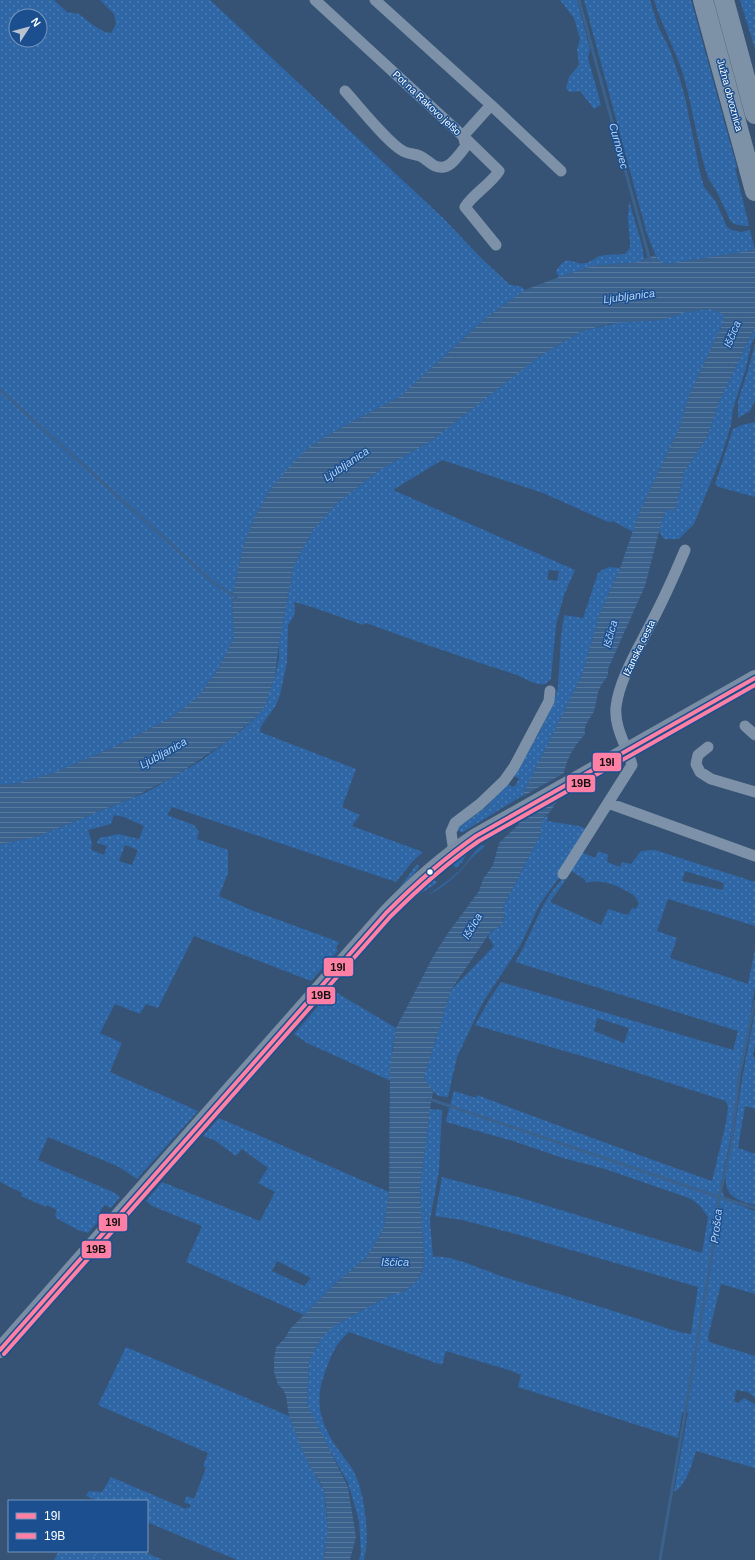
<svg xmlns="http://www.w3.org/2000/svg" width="755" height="1560" font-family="Arial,sans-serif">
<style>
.grass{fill:url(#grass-dots);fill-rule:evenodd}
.garden{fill:url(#garden-furrows)}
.water{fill:url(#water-rules)}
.pier{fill:#365274}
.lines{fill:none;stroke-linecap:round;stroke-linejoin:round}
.stream{stroke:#3b618d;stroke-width:3}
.minor{stroke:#7d92a8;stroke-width:11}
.secondary{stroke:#798da4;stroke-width:16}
.motorway{stroke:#7e92a7;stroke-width:20}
.bus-1-casing{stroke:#1b4f8f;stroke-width:7}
.bus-2-casing{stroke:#1b4f8f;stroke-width:7}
.bus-1{stroke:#ff80a4;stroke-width:4}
.bus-2{stroke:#ff80a4;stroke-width:4}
.bus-dot{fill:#fff;stroke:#1b4f8f;stroke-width:1.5}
.labels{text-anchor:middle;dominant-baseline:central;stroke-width:3;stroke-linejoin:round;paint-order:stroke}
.street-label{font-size:10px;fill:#fff;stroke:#1b4f8f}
.water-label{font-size:11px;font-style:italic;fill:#b5d3f5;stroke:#1b4f8f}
.line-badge{stroke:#1b4f8f;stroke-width:1.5}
.pale-badge-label{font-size:11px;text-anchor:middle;font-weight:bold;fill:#111}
</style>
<defs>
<pattern id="grass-dots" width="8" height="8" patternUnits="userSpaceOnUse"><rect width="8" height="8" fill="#2f66a5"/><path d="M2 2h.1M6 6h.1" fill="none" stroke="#4e7db2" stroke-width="1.8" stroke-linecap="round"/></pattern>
<pattern id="garden-furrows" width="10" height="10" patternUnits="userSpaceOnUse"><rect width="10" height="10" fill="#2f66a5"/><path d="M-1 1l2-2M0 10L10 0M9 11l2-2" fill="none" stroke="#4e7db2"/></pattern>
<pattern id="water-rules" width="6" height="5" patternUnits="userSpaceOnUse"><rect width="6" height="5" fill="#3b618d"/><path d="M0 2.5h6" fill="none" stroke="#58799e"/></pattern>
</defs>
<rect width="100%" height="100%" fill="#365274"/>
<!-- grass -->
<path class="grass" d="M0,0H54L67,12L79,14L93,25L105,32L111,33L116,24L114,14L100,0H210L443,218L480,257L510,285C516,286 521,285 525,290L486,318L401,396L328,435L307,449L270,490L255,517L243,547L232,598L234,637L219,668L197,698L169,719L112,748L56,772L20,783L0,785ZM16,16H40V40H16Z
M560,0H577L590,49L588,58L601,105L594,109L580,91L569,92L566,88L569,77L579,65L577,50L580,39L574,18Z
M584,0H650L658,26L670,50L679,76L685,97L700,172L704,187L716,202L727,227L732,230L741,232L750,230L755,250L667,264L658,261L647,234Z
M654,0H691L737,168H735L749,226L737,225L731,222L716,190L708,178C697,144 693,108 683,74C675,49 662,26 654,0Z
M740,0H755V49Z
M629,201L642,245L644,259L640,262L592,266L559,277L556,271C569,251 572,266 586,263C591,262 595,258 600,256C608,254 616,255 625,254L630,248V242L628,218Z
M710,309L719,312L724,315L723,323L689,396L679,429L640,511L633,532L613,521L608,522L543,493L442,460L393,490L575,570L564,595L556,625L551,679L545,684C534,686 524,677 514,674C464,658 415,641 366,623L363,625L312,607L294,602L295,611L293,618L288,625L287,662L280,695L276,705L261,726L260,732L356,769L342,807L360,815L352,826L423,852L413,861L396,882L172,807L167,815L194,825L199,832L197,839L228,850V873L219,896L251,910L339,942L336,948L338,951L311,981L194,936L158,1008L146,1004L140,1014L115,1004L100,1033L122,1043L110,1072L198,1111L137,1179L119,1167L48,1137L38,1160L113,1192L120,1197L111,1208L105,1205L100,1211L103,1216L88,1233L78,1230L56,1218L55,1215L57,1210L46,1205V1207L21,1196L22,1193L0,1182V844L36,837L147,792L202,760L242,730L258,715L265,706L275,676L279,660V643L294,565L313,530L337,503L381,469L431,441L538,357L582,331L625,321L661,320L685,312ZM549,570L559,571L557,581L547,579ZM114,815L124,817L144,826L139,839L119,834L99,838L97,843L107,846L104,855L91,850L92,843L88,830L111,824ZM125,845L138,850L132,865L119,861Z
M755,327V336L751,345L746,368L733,409L731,425L721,457L694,524L679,539H664L659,532L666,509L676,507L684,472L707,437L719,402Z
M755,344V400L750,411L738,418V401L748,370Z
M755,422V497L719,487L715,484L733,429L742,425Z
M609,567L620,568L599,616L582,675L522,796L463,832H460L458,830L459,827L486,807L507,784L514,787L519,779L514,776L541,729L554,701L558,687L561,637L564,615L583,618L598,573L602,570Z
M548,816L547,821L579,826L587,829L566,868L540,904L520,946L483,1002L457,1057L448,1097L438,1096L430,1088L424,1077L451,990L494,946L488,936C496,924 509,925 503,907L541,833V826L542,819Z
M482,845L485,846C480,851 473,856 469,861C458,874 444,888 428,895C440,886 453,878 463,867C470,859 474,851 482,845Z
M468,849L469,850L462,862L456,868L453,865Z
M655,850L755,882V926L668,899L657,931L677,938L670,958L748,984L755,949V986L747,1039L737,1080V1090L729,1147L720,1187L724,1196L731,1202L755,1211V1294L721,1284L708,1337L709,1342L755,1356V1398L748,1392L736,1390L734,1401L738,1403L744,1398L755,1404V1468L696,1451C692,1464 686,1486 674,1492L688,1412L682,1413L678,1438L518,1387L521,1375L512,1371L446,1351L442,1365L349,1332C337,1343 334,1349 328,1364C316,1393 316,1413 332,1440C339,1452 350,1463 356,1476C365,1498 370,1536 364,1560H359L361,1553L359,1521L348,1483L321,1434L307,1404L309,1361L321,1338L335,1325L392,1294L403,1292L417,1281L423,1269L424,1261L420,1189L430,1109L442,1110L439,1171L430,1220L433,1257C448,1253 488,1272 504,1277C562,1295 621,1313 679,1332L691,1334L698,1287L516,1234L462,1220L435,1216L442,1177L518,1197L702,1253L708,1217L701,1207L693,1200L683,1196L605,1169L563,1158L513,1141L446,1122L447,1116L454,1091L476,1098L477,1095C555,1125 633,1153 712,1181L726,1123L728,1107L726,1101L616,1066L475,1025L489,1000L501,982L733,1050L738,1031L515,962C533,935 540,898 566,876L567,878L550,902L601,925L608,909L628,915L632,908L636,909L639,903C637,899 634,895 630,893C619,886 600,878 587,883L584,879L570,870L581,852L595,858L599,851L608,855L607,862L620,867L622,862L631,864L641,851ZM685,871L724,883L723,890L682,881ZM597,1018L629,1028L624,1043L594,1031Z
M417,864L419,867L403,889L395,894Z
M435,880L437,883L410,900L419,890Z
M332,990L396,1028L392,1050L391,1081L307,1043L294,1034Z
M755,1011V1045L753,1055L755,1060V1109L745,1106L738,1148L755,1154V1205C743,1202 727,1198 726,1183C724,1171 730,1158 732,1147C735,1129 737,1110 740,1092C744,1065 750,1038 755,1011Z
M219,1118L389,1192L384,1226L381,1234L366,1258L336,1283L304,1315L186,1262L202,1226L152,1206L146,1201L162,1182L260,1221L275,1192L258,1183L268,1168L242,1149L236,1156L214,1140L203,1136ZM277,1261L311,1278L304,1286L272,1271Z
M126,1347L289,1416L309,1464L324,1491L328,1532L323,1560H237L147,1522V1501H98L86,1496L89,1491L102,1492L111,1477L186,1509L187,1507L189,1508L191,1505L184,1502L187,1496L194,1499L206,1468L203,1466L208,1453L98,1405Z
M59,1551H142L163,1560H54Z"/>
<!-- garden -->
<path class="garden" d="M81,1551H94L101,1554L100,1559Z"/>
<!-- water -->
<path class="water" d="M755,250V327L719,402L707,437L684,472L676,507L674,511L666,509L659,532L645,586L608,669C609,679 605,678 601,686C596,693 597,703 594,711C591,719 583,724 585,734C575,745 567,758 564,772C563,777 563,783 562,788C559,798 551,814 542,819L541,826V833L503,907L505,912L502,925L491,931L451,990L424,1077L433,1092L430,1109L420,1189L424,1261L423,1268L417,1281L403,1292L392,1294L335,1325L321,1338L309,1361L307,1404L348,1487L356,1537L350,1560H323C329,1539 328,1514 324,1493C323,1484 314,1474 310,1466C302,1451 296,1434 290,1418C286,1406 289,1392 278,1385L274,1372V1359L276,1347L285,1338L290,1329L334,1285L366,1258L381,1234L384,1226L389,1192L390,1066L396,1028L434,955L448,933L479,891L483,879L493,865L499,843L518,825L522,796L582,675L599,616L620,568L640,511L679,429L689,396L723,323V315L719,312L710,309L685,312L661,320L613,323L582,331L541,355L431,441L381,469L337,503L313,530L294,565L279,643L275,676L265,706L258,715L229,740L175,776L134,797L36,837L0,844V785L20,783L56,772L112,748L169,719L197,698L219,668L234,637L232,598L243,547L255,517L270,490L288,468L307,449L328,435L401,396L486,318L525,290L559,277L592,266L640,262L644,259L655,255L658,261L667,264Z"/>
<!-- pier -->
<path class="pier" d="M566,772L563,789L558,801L513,826L516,824L520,798Z"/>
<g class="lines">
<!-- stream -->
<path class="stream" d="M579,0L650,261
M0,390L214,583L236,597
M755,1001L739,1077L731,1148L719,1197L755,1208
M429,1099L719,1197L716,1231L660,1560"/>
<!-- minor -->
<path class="minor" d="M315,0L463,136L491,105L375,0
M345,91C358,105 390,146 405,152C410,154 415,154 420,156C429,160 433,169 444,167C452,166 461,152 466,146L463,136
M491,105L561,171
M463,136L499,171C490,185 474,193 465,207L496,245
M745,726L755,735
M708,747L698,755L696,764L700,772L711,779L755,792
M608,803L755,856
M454,852L451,832L455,823L480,804L504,781L514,767L549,701L550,691
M563,874L632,765C627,746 614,728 616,707C619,680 638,649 650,625C663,601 674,576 685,550"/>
<!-- secondary -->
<path class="secondary" d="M0,1350L386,913C414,884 443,858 476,836L755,678"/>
<!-- motorway -->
<path class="motorway" d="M703,0L755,191
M724,0L755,114"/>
<defs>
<path id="bus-1" d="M0,1350L386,913C414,885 443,859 476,836L755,678"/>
<path id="bus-2" d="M4,1354L390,917C418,889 447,863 479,841L755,685"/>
</defs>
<!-- bus-1 casing -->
<use href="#bus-1" class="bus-1-casing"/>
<!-- bus-2 casing -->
<use href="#bus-2" class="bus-2-casing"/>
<!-- bus-1 -->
<use href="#bus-1" class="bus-1"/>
<!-- bus-2 -->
<use href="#bus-2" class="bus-2"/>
</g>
<!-- markers -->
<circle class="bus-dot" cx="430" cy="872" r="3.5"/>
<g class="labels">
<!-- street labels -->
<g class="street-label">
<text transform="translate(730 95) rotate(75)">Južna obvoznica</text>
<text transform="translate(427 103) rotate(43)">Pot na Rakovo jelšo</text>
<text transform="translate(639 648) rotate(-64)">Ižanska cesta</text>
</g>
<!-- water labels -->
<g class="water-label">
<text transform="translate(619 146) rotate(75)">Curnovec</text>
<text transform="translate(629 296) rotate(-7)">Ljubljanica</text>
<text transform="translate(732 334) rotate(-68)">Iščica</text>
<text transform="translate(346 464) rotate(-34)">Ljubljanica</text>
<text transform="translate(610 634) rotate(-75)">Iščica</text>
<text transform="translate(163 753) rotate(-29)">Ljubljanica</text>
<text transform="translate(472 926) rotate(-60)">Iščica</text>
<text transform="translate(716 1226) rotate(-83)">Prošca</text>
<text x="395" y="1262">Iščica</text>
</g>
</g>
<g class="line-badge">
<rect x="592" y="752" width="30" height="20" rx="4" fill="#ff80a4"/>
<rect x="566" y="774" width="30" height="19" rx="4" fill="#ff80a4"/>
<rect x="323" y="957" width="31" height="20" rx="4" fill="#ff80a4"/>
<rect x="306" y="986" width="30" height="19" rx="4" fill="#ff80a4"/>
<rect x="98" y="1213" width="30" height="19" rx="4" fill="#ff80a4"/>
<rect x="81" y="1240" width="31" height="19" rx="4" fill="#ff80a4"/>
</g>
<g class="pale-badge-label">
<text x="607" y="766">19I</text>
<text x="581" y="787">19B</text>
<text x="338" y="971">19I</text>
<text x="321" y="999">19B</text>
<text x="113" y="1226">19I</text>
<text x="96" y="1253">19B</text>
</g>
<!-- legend -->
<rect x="8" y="1500" width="140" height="52" fill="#1b4f8f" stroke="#7695bc"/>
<rect x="16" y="1513" width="20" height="6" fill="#ff80a4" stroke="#7695bc"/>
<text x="44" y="1520" font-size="12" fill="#ffffff">19I</text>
<rect x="16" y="1533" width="20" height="6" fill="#ff80a4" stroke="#7695bc"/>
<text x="44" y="1540" font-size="12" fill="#ffffff">19B</text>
<!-- north arrow -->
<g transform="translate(28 28) rotate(54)"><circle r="19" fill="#1b4f8f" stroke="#7695bc"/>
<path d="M0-3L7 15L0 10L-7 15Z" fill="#b9c2ce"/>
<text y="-6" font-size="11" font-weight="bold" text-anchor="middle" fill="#ffffff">N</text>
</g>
</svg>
